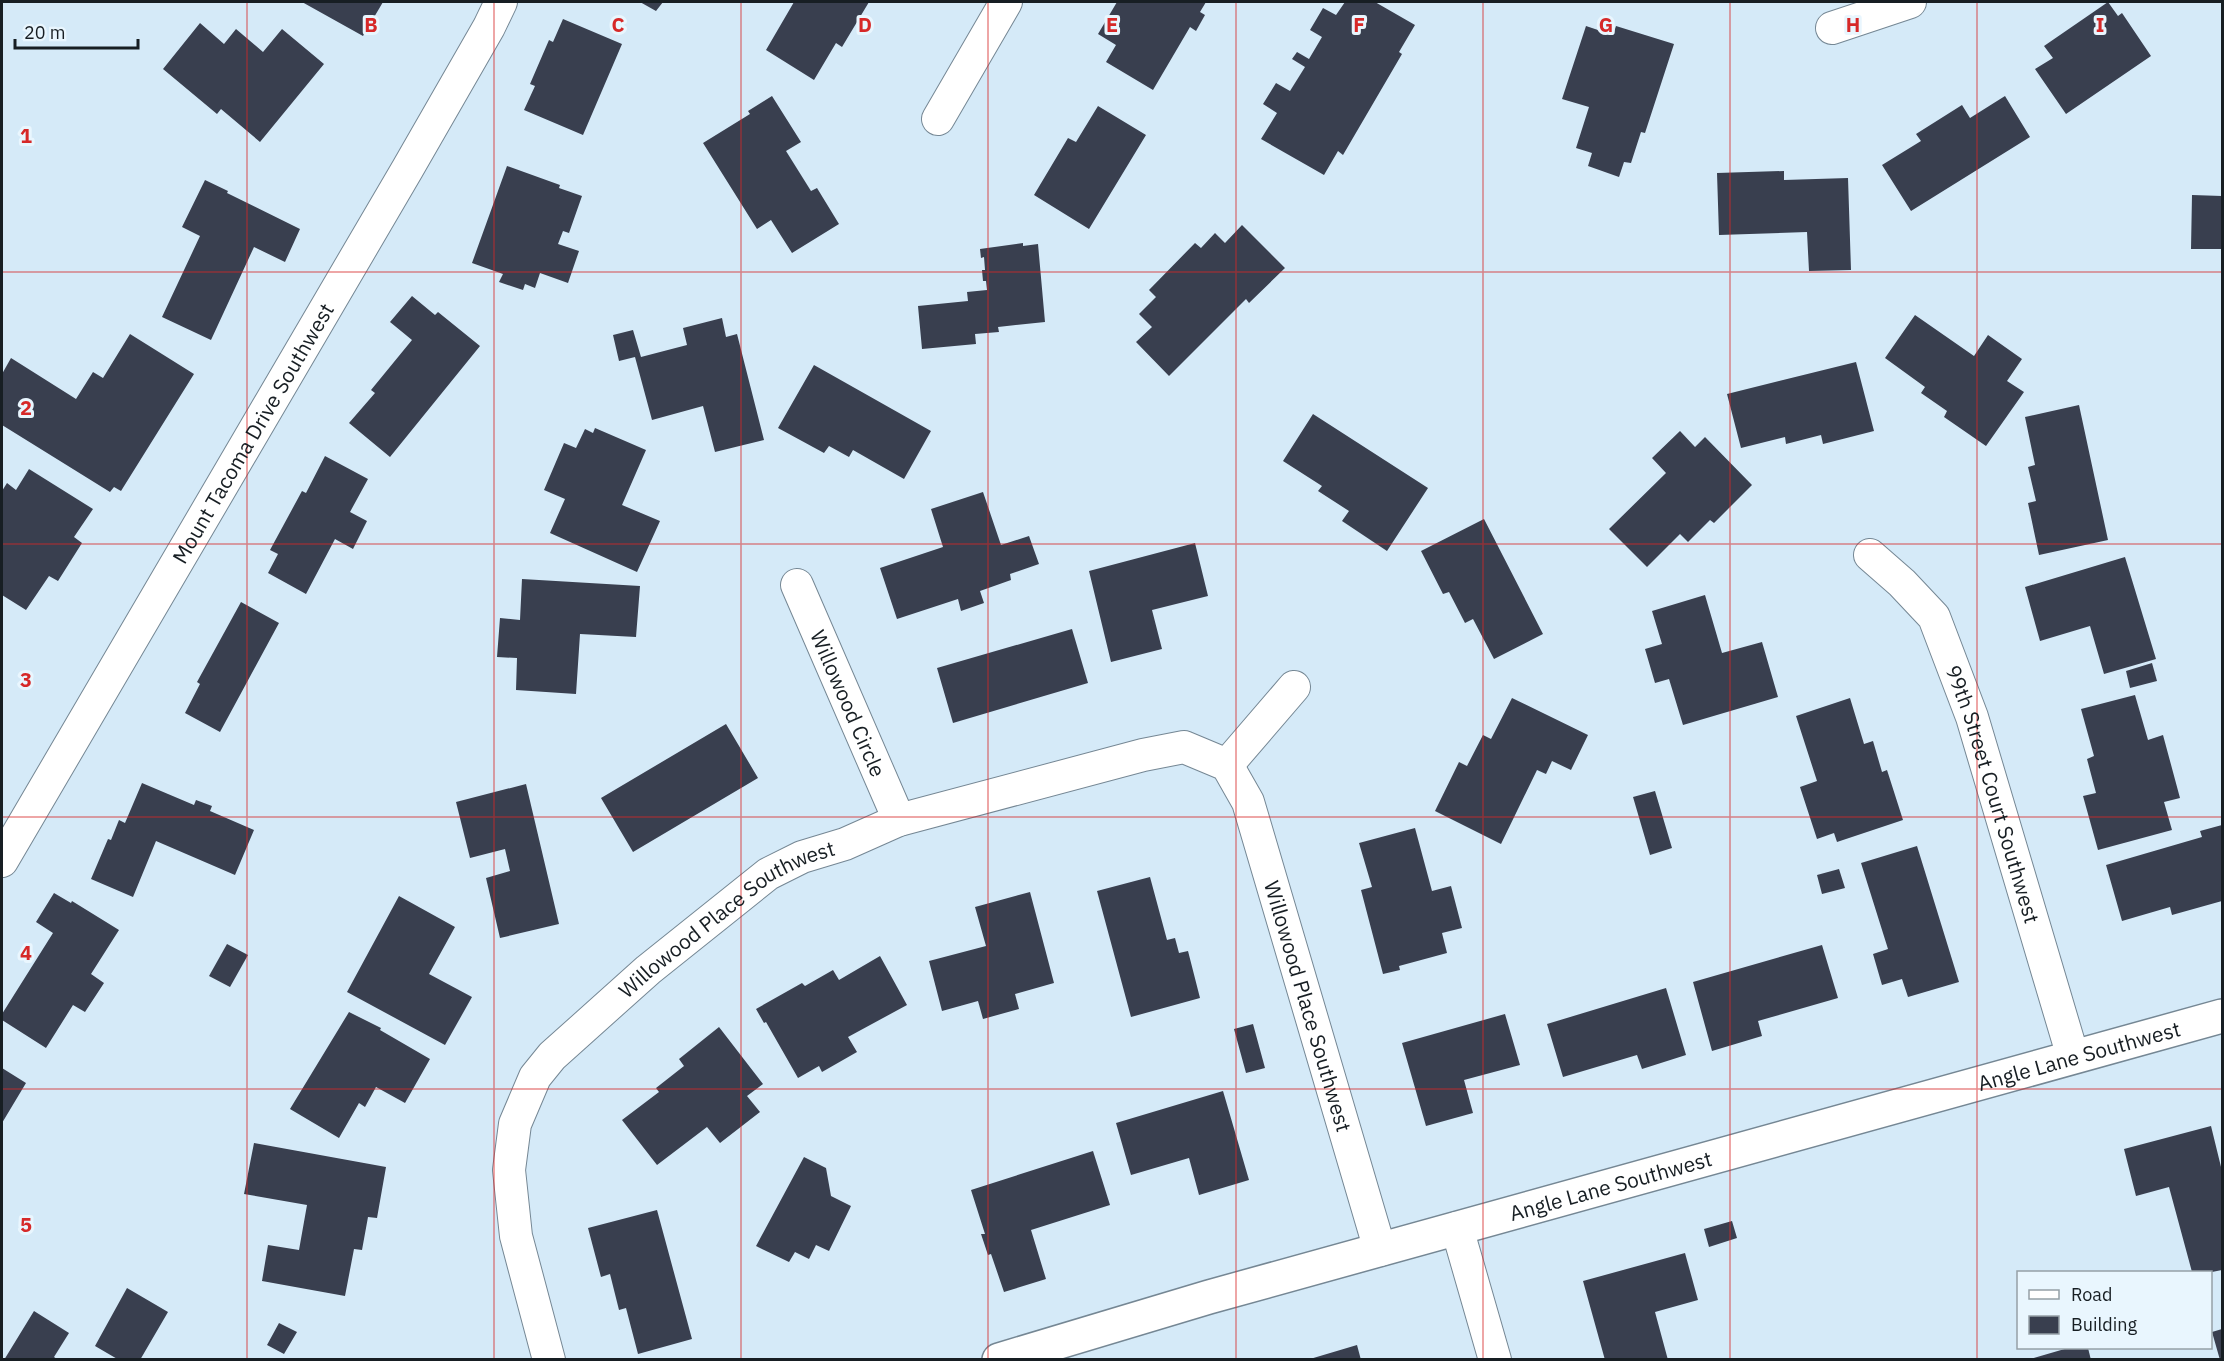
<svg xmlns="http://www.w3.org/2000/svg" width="2224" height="1361" font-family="'IBM Plex Sans',sans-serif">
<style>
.building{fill:#393f4f}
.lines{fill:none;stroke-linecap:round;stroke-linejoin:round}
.street-casing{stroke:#758794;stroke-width:34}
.secondary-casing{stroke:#758794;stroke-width:36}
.street{stroke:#fff;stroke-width:32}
.secondary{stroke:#fff;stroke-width:33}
.grid{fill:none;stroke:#d62828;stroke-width:1.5;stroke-opacity:0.55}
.labels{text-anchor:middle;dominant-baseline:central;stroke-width:6;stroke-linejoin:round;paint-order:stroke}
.street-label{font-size:21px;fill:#171e23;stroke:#e9f6fe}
.grid-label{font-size:20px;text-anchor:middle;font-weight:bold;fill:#d62828;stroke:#e9f6fe;stroke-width:6;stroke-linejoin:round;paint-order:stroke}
</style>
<rect width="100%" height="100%" fill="#d5eaf8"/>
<!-- building -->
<path class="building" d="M302,2H383L363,36Z
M640,2H663L656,11Z
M794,2H869L842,47L836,43L814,80L766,50Z
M1117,2H1206L1200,12L1205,15L1196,31L1190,27L1153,90L1106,62L1116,45L1098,34Z
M1345,2H1375L1415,25L1399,52L1402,54L1343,155L1338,151L1324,175L1261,139L1277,113L1263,104L1276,83L1290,91L1305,67L1292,59L1297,52L1309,59L1322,37L1310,30L1323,8L1336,15Z
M2108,2L2118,16L2122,13L2151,56L2066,114L2035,69L2053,58L2044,46Z
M563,19L622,44L583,135L524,110L535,86L530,84L549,40L553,42Z
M200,23L224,44L236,29L263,52L282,29L324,64L260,142L221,109L217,114L163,69Z
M1586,26L1613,35L1616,26L1674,44L1645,133L1641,132L1631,163L1624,162L1619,177L1588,166L1592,153L1576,148L1589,107L1562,99Z
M772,96L801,142L786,151L811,191L817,188L839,224L792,253L771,220L757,229L703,143L750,114L748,111Z
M2005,96L2030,137L1911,211L1882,165L1921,141L1916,134L1962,105L1970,118Z
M1098,106L1146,135L1089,229L1034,195L1068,138L1076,142Z
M507,166L560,185L559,188L582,196L569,233L563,231L558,244L579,251L568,283L540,273L535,288L525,284L523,290L499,282L503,274L472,263Z
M1784,171V180L1848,178L1851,270L1809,271L1807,232L1719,235L1717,173Z
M205,180L228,191L227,193L300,229L285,262L254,247L211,340L162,317L200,236L182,227Z
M2192,195L2222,196V249H2191Z
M1242,225L1285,268L1249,303L1246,299L1169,376L1136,342L1152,327L1139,314L1156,297L1149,290L1195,243L1201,248L1215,233L1225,243Z
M1023,243V246L1038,244L1045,322L998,327L999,332L975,334L976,344L922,349L918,306L968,301L967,292L987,290L986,281H983L982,270H985L984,257L981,258L980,249Z
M412,296L435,315L438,312L480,346L390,457L349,423L375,393L371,390L412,340L390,322Z
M1915,315L1974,356L1988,335L2022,359L2007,381L2024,392L1986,446L1944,417L1947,411L1921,393L1925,387L1885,358Z
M722,318L726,337L737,334L764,440L715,452L703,406L652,420L635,357L619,361L613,335L633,330L641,357L687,345L683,328Z
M130,334L194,374L121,491L114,487L110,492L2,425V374L11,358L76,399L93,372L103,378Z
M1856,362L1874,431L1823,444L1821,435L1786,444L1785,437L1741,448L1727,394Z
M814,365L931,431L904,479L853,450L849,457L829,446L824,453L778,428Z
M2079,405L2108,540L2039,555L2028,503L2036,501L2028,467L2035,465L2025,417Z
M1313,414L1428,488L1387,551L1342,521L1349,511L1318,491L1322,486L1283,461Z
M595,428L646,450L622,505L660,521L637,572L550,533L565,499L544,490L564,443L576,448L585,429L593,433Z
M1680,431L1695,447L1705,437L1752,485L1714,523L1710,520L1688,542L1680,534L1647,567L1609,529L1666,473L1652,458Z
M325,456L368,479L350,512L367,521L353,549L335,539L306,594L268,573L278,554L270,550L302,491L306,493Z
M29,469L93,509L74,537L82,543L58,581L49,576L26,610L2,595V491L7,483L16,490Z
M983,492L1001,545L1029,536L1039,564L1010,574L1011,580L980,591L984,603L961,611L958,599L897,619L880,568L943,547L931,509Z
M1484,519L1543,634L1494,659L1473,619L1465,623L1449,592L1443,594L1421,551Z
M1195,543L1208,596L1152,610L1162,649L1111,662L1089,571Z
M2125,557L2156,659L2104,674L2090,626L2040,641L2025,587Z
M522,579L640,586L636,637L580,634L576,694L516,690L517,658L497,657L500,618L520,620Z
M1705,595L1722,653L1762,642L1778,697L1683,725L1669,679L1655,683L1645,649L1662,644L1652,611Z
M241,602L279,623L220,732L185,713L200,684L197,682Z
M1072,629L1088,683L953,723L937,668Z
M2152,663L2157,681L2130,688L2126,671Z
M2135,695L2148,740L2163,735L2180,798L2164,802L2172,830L2098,850L2083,796L2096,793L2087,759L2094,756L2081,709Z
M1512,698L1588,735L1571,770L1552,761L1546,774L1537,770L1501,844L1435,811L1459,762L1467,766L1483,735L1491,739Z
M1850,698L1864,744L1873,741L1882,772L1887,770L1903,820L1837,842L1834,833L1817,839L1800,787L1817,781L1796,716Z
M726,724L758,778L633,852L601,798Z
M142,783L194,805L196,800L212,806L210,811L254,830L235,875L156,841L133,897L91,879L108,839L111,840L119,820L125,823Z
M526,784L559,924L500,938L486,878L510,871L505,849L470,858L456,802Z
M1655,791L1672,848L1650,855L1633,797Z
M2222,825V901L2172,915L2170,907L2122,921L2106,865L2202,837L2200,831Z
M1415,828L1432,891L1451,886L1462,928L1442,933L1447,953L1399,966L1400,970L1383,974L1361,890L1372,887L1359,843Z
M1917,846L1959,982L1908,997L1902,979L1882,985L1873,954L1888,949L1861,863Z
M1839,869L1845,888L1822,894L1817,875Z
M1150,877L1167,940L1175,938L1179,953L1188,951L1200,998L1131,1017L1097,891Z
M1030,892L1054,983L1015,994L1019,1009L983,1019L978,1001L942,1011L929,961L986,946L975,907Z
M54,893L71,903L72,901L119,930L91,974L104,983L85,1012L73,1005L46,1048L2,1020V1014L53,933L36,922Z
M399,896L455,927L429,974L472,997L445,1045L347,992Z
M227,944L248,955L230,987L209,976Z
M1822,945L1838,998L1758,1021L1762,1036L1712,1051L1693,982Z
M880,956L907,1005L848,1037L857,1052L822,1072L819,1066L798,1078L766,1022L764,1023L756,1009L802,983L805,986L833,970L839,980Z
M1666,988L1686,1055L1642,1069L1637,1055L1563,1077L1547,1024Z
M349,1012L381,1028L380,1030L430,1059L405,1103L376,1087L365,1107L359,1103L339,1138L290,1109Z
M1505,1014L1520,1065L1464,1080L1473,1113L1426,1126L1402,1043Z
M1253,1024L1265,1068L1246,1073L1234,1029Z
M719,1027L763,1084L747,1096L760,1112L720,1143L707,1127L657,1165L622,1120L659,1092L656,1088L684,1066L679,1059Z
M2,1068L26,1083L2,1123Z
M1223,1091L1249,1180L1199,1195L1189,1158L1131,1175L1116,1123Z
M2211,1126L2222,1171V1270L2212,1272H2192L2169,1187L2136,1196L2124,1149Z
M254,1143L386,1167L377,1218L368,1217L362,1250L354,1249L345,1296L262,1281L268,1245L299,1250L307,1205L244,1194Z
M1093,1151L1110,1205L1031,1230L1046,1279L1004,1292L991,1254L988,1255L981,1234H985L971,1190Z
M804,1157L826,1168L831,1196L851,1206L829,1251L816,1245L809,1259L795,1252L789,1262L756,1246Z
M657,1210L692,1339L638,1354L626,1308L619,1310L610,1274L601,1277L588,1228Z
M1732,1221L1737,1238L1709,1247L1704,1229Z
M1685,1253L1698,1300L1655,1312L1668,1360H1605L1583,1281Z
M127,1288L168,1312L140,1360H119L95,1346Z
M34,1311L69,1333L54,1357L58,1360H4Z
M279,1323L297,1332L284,1354L267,1345Z
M2222,1329V1360H2220L2212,1332Z
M1357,1345L1361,1360H1310V1359Z
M2068,1348H2088L2091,1360H2027Z"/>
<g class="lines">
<defs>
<g id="street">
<path d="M1832,28L1910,2"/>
<path d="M938,119L1006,2"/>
<path id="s1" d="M1870,555L1902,583L1934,617L1972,717L2073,1057"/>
<path id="s2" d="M797,585L899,820"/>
<path d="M1227,765L1294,687"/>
<path id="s3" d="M2,861L408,168L489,27L501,2"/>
<path d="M1457,1228L1495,1360"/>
<path id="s4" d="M549,1360L516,1236L509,1170L515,1124L535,1077L552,1056L648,970L768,874L802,857L845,844L899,820L1143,755L1184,747L1227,765L1248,802L1380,1250"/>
</g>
<g id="secondary">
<path id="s5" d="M999,1360L1209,1297L2222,1016"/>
</g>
</defs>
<!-- street casing -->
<use href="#street" class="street-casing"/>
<!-- secondary casing -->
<use href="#secondary" class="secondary-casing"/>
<!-- street -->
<use href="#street" class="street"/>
<!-- secondary -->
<use href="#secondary" class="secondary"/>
</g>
<!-- grid -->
<path class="grid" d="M247,2V1360M494,2V1360M741,2V1360M988,2V1360M1236,2V1360M1483,2V1360M1730,2V1360M1977,2V1360M2,272H2222M2,544H2222M2,817H2222M2,1089H2222"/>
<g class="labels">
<!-- street labels -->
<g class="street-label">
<text stroke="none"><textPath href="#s3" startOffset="496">Mount Tacoma Drive Southwest</textPath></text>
<text stroke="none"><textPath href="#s2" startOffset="129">Willowood Circle</textPath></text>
<text stroke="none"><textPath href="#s1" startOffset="276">99th Street Court Southwest</textPath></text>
<text stroke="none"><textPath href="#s4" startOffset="543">Willowood Place Southwest</textPath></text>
<text stroke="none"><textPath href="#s4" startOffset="1340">Willowood Place Southwest</textPath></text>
<text stroke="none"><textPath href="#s5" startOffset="1122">Angle Lane Southwest</textPath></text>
<text stroke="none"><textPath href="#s5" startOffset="636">Angle Lane Southwest</textPath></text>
</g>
</g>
<g class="grid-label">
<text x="371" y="32">B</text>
<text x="618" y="32">C</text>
<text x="865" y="32">D</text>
<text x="1112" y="32">E</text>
<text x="1359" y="32">F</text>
<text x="1606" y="32">G</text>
<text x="1853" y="32">H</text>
<text x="2100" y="32">I</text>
<text x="26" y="143">1</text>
<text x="26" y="415">2</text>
<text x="26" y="687">3</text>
<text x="26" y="960">4</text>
<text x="26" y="1232">5</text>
</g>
<!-- border -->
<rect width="2224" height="1361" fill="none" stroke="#171e23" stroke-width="6"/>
<!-- legend -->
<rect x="2017" y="1271" width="195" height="78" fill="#e9f6fe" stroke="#95a0a6" stroke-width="1.5"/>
<rect x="2029" y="1290" width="30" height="9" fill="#ffffff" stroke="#95a0a6" stroke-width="1.5"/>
<text x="2071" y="1301" font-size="18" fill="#171e23">Road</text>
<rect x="2029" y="1316" width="30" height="18" fill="#393f4f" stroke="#95a0a6" stroke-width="1.5"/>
<text x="2071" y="1331" font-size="18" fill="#171e23">Building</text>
<!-- scale -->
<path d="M15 39v9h123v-9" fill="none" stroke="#171e23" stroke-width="3"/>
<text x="24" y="39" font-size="18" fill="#171e23" stroke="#e9f6fe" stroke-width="4.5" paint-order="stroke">20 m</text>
</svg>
